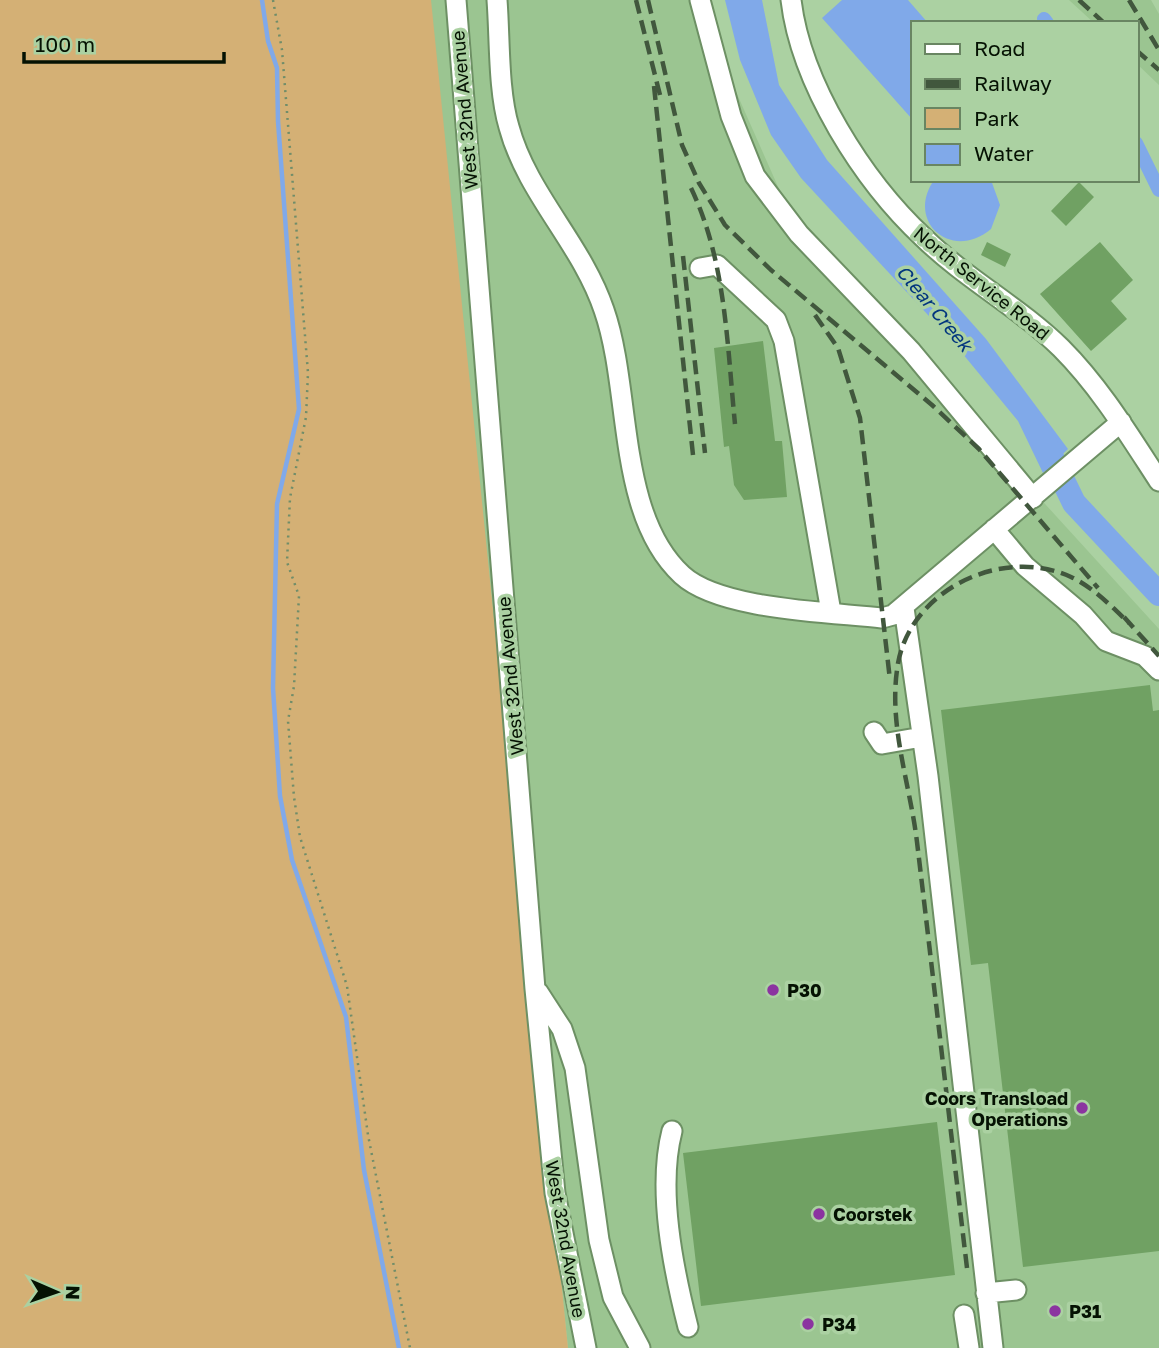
<svg xmlns="http://www.w3.org/2000/svg" width="1159" height="1348" font-family="'Golos Text',sans-serif">
<style>
.built{fill:#9bc591}
.green{fill:#d4b075}
.water{fill:#80a9e9}
.lines{fill:none;stroke-linecap:round;stroke-linejoin:round}
.stream{stroke:#80a9e9;stroke-width:4.5}
.canal{stroke:#80a9e9;stroke-width:14}
.river{stroke:#80a9e9;stroke-width:24}
.building{fill:#70a163}
.minor-casing{stroke:#6d9064;stroke-width:23}
.path{stroke:#708d69;stroke-width:2.5;stroke-dasharray:2 5;stroke-linecap:butt}
.minor{stroke:#fff;stroke-width:19}
.rail{stroke:#41573d;stroke-width:4.5;stroke-dasharray:14 7;stroke-linecap:butt}
.poi-dot{fill:#8b34a0;stroke:#abd1a2;stroke-width:2.5}
.labels{text-anchor:middle;dominant-baseline:central;stroke-width:7;stroke-linejoin:round;paint-order:stroke}
.street-label{font-size:18px;fill:#051203;stroke:#abd1a2}
.poi-label{font-size:18px;font-weight:bold;fill:#051203;stroke:#abd1a2;text-anchor:start}
.water-label{font-size:19px;font-style:italic;fill:#02357e;stroke:#abd1a2}
</style>
<rect width="100%" height="100%" fill="#abd1a2"/>
<!-- built -->
<path class="built" d="M426,0H710L722,60L799,234L1159,629V1348H568Z
M1069,0H1151L1159,14V85L1136,63V23H1094Z"/>
<!-- green -->
<path class="green" d="M0,0H431L568,1348H0Z"/>
<!-- water -->
<path class="water" d="M725,0H762L779,85L827,160L986,339L1068,449L1043,473L1018,421L953,342L801,178L771,135L740,60Z
M842,0H908L928,23H912V119L822,18Z
M934,180H991L1000,205L991,229C952,262 905,222 934,180Z"/>
<g class="lines">
<!-- stream -->
<path class="stream" d="M262,0L268,41L277,68L278,121L299,409L277,504L273,688L280,796L292,860L346,1017L364,1170L399,1348"/>
<!-- canal -->
<path class="canal" d="M1044,19L1047,23
M1136,143L1159,190"/>
<!-- river -->
<path class="river" d="M1040,433L1074,503L1159,594"/>
</g>
<!-- building -->
<path class="building" d="M1079,182L1094,197L1066,226L1051,211Z
M987,242L1011,254L1005,267L981,255Z
M1100,242L1133,280L1111,301L1127,319L1091,351L1040,294Z
M763,341L775,441H782L787,497L744,500L734,485L729,446L724,447L714,348Z
M1150,685L1153,711L1159,710V1251L1023,1267L988,963L971,965L941,710Z
M937,1122L955,1275L701,1306L683,1153Z"/>
<g class="lines">
<defs>
<path id="minor" d="M456,0L535,989L555,1193L586,1348
M497,0C500,39 498,90 509,127C527,194 582,244 604,310C632,390 616,514 682,575C720,610 830,612 882,618L893,615L1121,422
M700,0L731,116L755,176L799,234L911,351L1033,498
M791,0C801,84 863,181 924,238C966,279 1019,307 1061,348C1100,387 1129,435 1159,481
M700,268L717,265L776,320L784,341L831,612
M994,529L1025,566L1083,615L1106,641L1145,656L1159,670
M904,608L928,776L993,1348
M874,732L882,744L922,737
M538,992L562,1029L575,1068L599,1240L613,1297L640,1348
M672,1131C657,1189 673,1268 688,1327
M986,1293L1016,1290
M964,1315L969,1348"/>
</defs>
<!-- minor casing -->
<use href="#minor" class="minor-casing"/>
<!-- path -->
<path class="path" d="M273,0L282,50L308,373L306,417L290,498L287,562L299,596L294,686L288,721L294,797L300,837L347,986L368,1135L410,1348"/>
<!-- minor -->
<use href="#minor" class="minor"/>
<!-- rail -->
<path class="rail" d="M636,0L660,95
M648,0L682,145L699,183L725,225L771,270L932,405L979,449L1098,588
M1079,0L1104,23
M1129,0L1159,50
M1136,50L1159,70
M654,86L693,455
M691,188C726,261 727,344 735,424
M683,256L705,453
M815,315L838,348L860,418L890,680
M1124,617L1159,656
M967,1268C950,1126 934,984 917,842C910,784 889,728 897,670C906,591 1002,545 1071,577C1093,587 1112,607 1129,623"/>
</g>
<!-- markers -->
<g class="poi-dot">
<circle cx="773" cy="990" r="7"/>
<circle cx="1082" cy="1108" r="7"/>
<circle cx="819" cy="1214" r="7"/>
<circle cx="1055" cy="1311" r="7"/>
<circle cx="808" cy="1324" r="7"/>
</g>
<g class="labels">
<!-- street labels -->
<g class="street-label">
<text transform="translate(464 110) rotate(-95)">West 32nd Avenue</text>
<text transform="translate(982 283) rotate(39)">North Service Road</text>
<text transform="translate(510 676) rotate(-95)">West 32nd Avenue</text>
<text transform="translate(566 1239) rotate(80)">West 32nd Avenue</text>
</g>
<!-- poi labels -->
<g class="poi-label">
<text x="787" y="990">P30</text>
<text x="1068" y="1098" text-anchor="end">Coors Transload<tspan x="1068" dy="21">Operations</tspan></text>
<text x="833" y="1214">Coorstek</text>
<text x="1069" y="1311">P31</text>
<text x="822" y="1324">P34</text>
</g>
<!-- water labels -->
<g class="water-label">
<text transform="translate(935 308) rotate(50)">Clear Creek</text>
</g>
</g>
<!-- legend -->
<rect x="911" y="21" width="228" height="161" fill="#abd1a2" stroke="#698562" stroke-width="2"/>
<rect x="925" y="44" width="35" height="10" fill="#ffffff" stroke="#698562" stroke-width="2"/>
<text x="974" y="56" font-size="21" fill="#051203">Road</text>
<rect x="925" y="79" width="35" height="10" fill="#41573d" stroke="#698562" stroke-width="2"/>
<text x="974" y="91" font-size="21" fill="#051203">Railway</text>
<rect x="925" y="108" width="35" height="21" fill="#d4b075" stroke="#698562" stroke-width="2"/>
<text x="974" y="126" font-size="21" fill="#051203">Park</text>
<rect x="925" y="144" width="35" height="21" fill="#80a9e9" stroke="#698562" stroke-width="2"/>
<text x="974" y="161" font-size="21" fill="#051203">Water</text>
<!-- north arrow -->
<g transform="translate(56 1292) rotate(92)" stroke="#abd1a2" stroke-width="5" paint-order="stroke">
<path d="M0-5L12 26L0 18L-12 26Z" fill="#051203"/>
<text y="-10" font-size="19" font-weight="bold" text-anchor="middle" fill="#051203">N</text>
</g>
<!-- scale -->
<path d="M24 52v10h200v-10" fill="none" stroke="#051203" stroke-width="3.5"/>
<text x="35" y="52" font-size="21" fill="#051203" stroke="#abd1a2" stroke-width="5" paint-order="stroke">100 m</text>
</svg>
